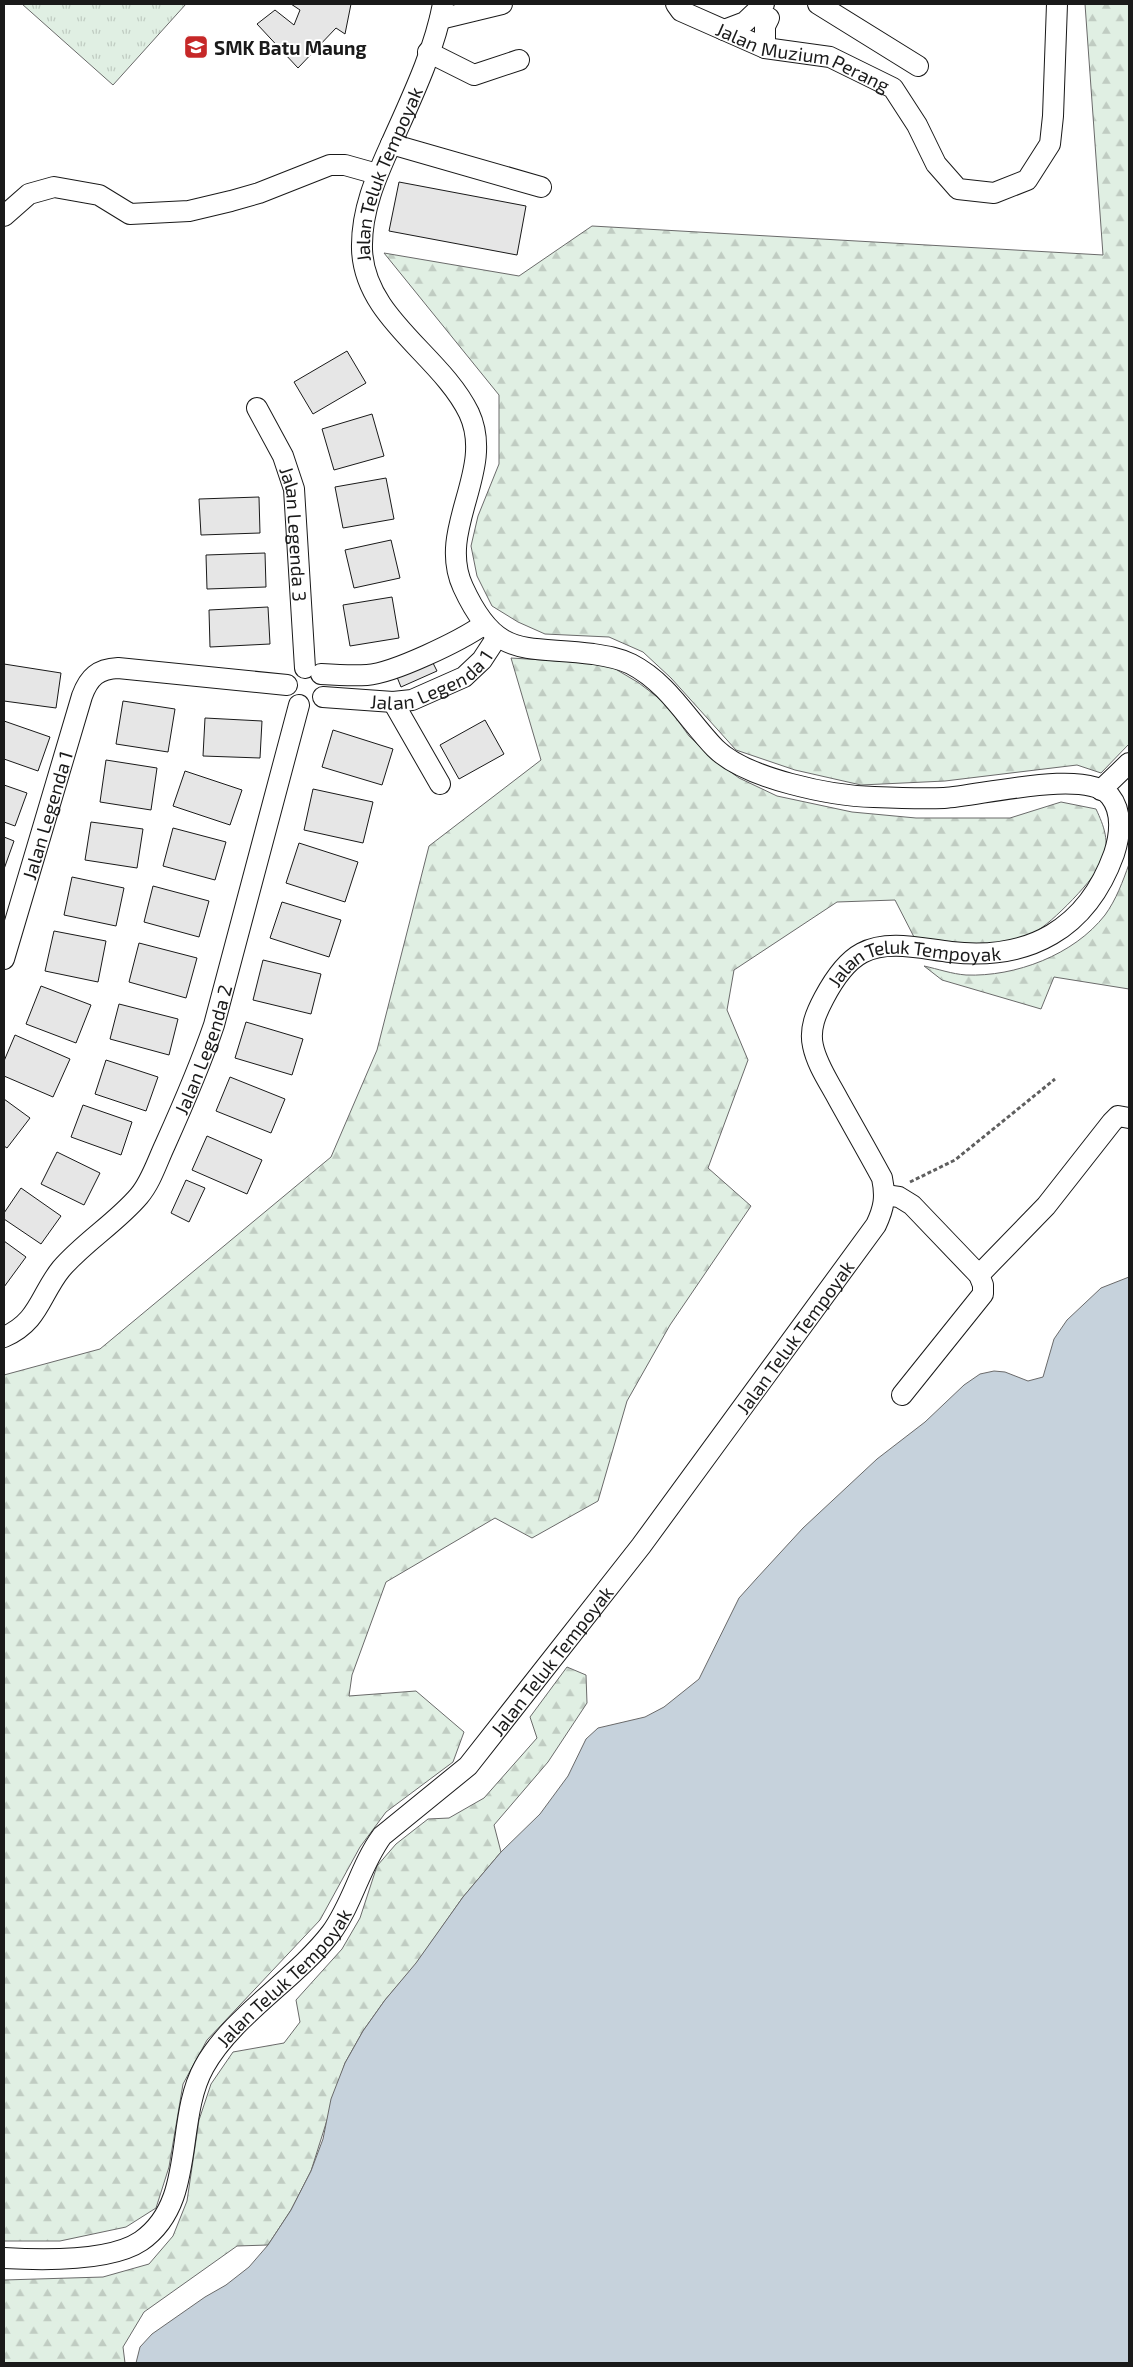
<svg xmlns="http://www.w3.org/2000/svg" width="1133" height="2367" font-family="'Exo 2',sans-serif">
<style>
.grass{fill:url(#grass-tufts);stroke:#6a6a6a}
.forest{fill:url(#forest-firs);stroke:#6a6a6a}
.water{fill:#c6d2dc;stroke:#6a6a6a}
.building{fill:#e6e6e6;stroke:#1a1a1a}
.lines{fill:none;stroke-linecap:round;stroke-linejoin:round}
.minor-casing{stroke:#1a1a1a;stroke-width:22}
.path{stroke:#5f5f5f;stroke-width:3;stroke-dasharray:4 2.5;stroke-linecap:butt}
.minor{stroke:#fff;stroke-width:20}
.labels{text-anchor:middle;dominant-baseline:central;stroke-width:4;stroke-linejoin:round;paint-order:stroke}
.poi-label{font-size:19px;font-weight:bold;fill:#1a1a1a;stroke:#fff;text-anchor:start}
.street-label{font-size:19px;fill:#1a1a1a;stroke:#fff}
</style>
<defs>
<pattern id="grass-tufts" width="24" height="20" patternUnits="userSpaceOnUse" patternTransform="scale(1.25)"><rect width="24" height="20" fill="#e0efe3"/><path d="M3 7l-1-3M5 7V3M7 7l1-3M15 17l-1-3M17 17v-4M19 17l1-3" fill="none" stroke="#c0ccc2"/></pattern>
<pattern id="forest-firs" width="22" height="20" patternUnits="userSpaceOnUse" patternTransform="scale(1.25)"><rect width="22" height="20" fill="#e0efe3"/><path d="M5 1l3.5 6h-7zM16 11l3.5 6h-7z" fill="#c0ccc2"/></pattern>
</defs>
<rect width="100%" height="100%" fill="#fff"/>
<!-- grass -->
<path class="grass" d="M22,4H186L113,85Z"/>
<!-- forest -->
<path class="forest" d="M1085,4H1129V744L1101,773L1077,765L945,781L861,785L795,770L736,750L671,678L643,652L609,637L545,634L518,622L492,606L477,576L471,546L478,516L499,464V395L384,253L519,276L592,226L1103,255Z
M511,658L607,664L639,683L665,703L689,736L713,759L739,778L777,796L852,812L916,818H1010L1061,802L1096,809C1104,826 1110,842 1103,860C1097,877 1051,924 1035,932C1028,936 1017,939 1009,941C978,948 946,941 914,937L895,900L837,902L734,970L727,1010L748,1060L708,1168L751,1206L670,1325L627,1401L598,1501L532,1538L495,1518L386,1582L352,1675L349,1696L416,1691L464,1732L453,1762L386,1812L360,1847L320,1920L207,2040L183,2084L169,2167L156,2208L126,2227L60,2241H4V1375L100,1349L331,1157L377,1050L429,846L541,760Z
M1129,864V989L1054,977L1041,1009L942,980L924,966C938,969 952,974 966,975C1015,977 1074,955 1105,915C1116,900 1123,881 1129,864Z
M567,1667L586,1675L587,1703L548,1762L494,1825L501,1852L463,1897L416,1964L385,2000L363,2031L345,2063L311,2171L291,2210L268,2245L237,2246L144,2312L123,2347L125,2363H4V2280L103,2277L149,2264L173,2236L187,2201L199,2120L211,2084L233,2052L284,2043L300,2022L296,2000L342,1949L360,1918L377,1866L396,1844L428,1819L449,1818L484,1798L537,1738L530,1717Z"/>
<!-- water -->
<path class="water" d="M1129,1277V2363H136L140,2347L152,2334L205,2297L226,2285L249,2267L268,2245L291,2210L311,2171L323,2139L331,2099L345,2063L363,2031L385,2000L416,1963L463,1897L501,1852L540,1814L568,1776L586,1739L598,1728L645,1717L664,1707L699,1679L739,1598L757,1578L803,1528L877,1459L925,1422L964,1385L980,1374L994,1371L1005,1372L1028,1381L1043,1377L1054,1339L1067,1320L1101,1288Z"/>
<!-- building -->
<path class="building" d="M291,4H351L345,34L336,28L298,68L257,24L275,10L294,25L300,10Z
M399,182L526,206L517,255L389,231Z
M347,351L366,383L313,414L294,382Z
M372,414L384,456L334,470L322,429Z
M386,478L394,519L343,528L335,487Z
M259,497L260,533L201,535L199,499Z
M391,540L400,578L354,588L345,550Z
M265,553L266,587L207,589L206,555Z
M392,597L399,638L350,646L343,605Z
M268,607L270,644L210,647L209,610Z
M432,661L437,671L401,687L397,677Z
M4,664L61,673L56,708L4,701Z
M123,701L175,709L168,752L116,744Z
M205,718L262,721L260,758L203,756Z
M485,720L504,754L459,779L440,745Z
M4,721L50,737L38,771L4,759Z
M333,730L393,749L382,785L322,767Z
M106,760L157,768L151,810L100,802Z
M185,771L242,790L230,825L173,806Z
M4,785L27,793L15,826L4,822Z
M313,789L373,802L363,843L304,830Z
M91,822L143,829L137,868L85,860Z
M173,828L226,842L215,880L163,866Z
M4,837L14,841L4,869Z
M299,843L358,862L345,902L286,883Z
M72,877L124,888L116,926L64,915Z
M153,886L209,901L199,937L144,922Z
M282,902L341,920L329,957L270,938Z
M54,931L106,941L98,982L45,971Z
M139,943L197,958L186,998L129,982Z
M263,960L321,974L311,1014L253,1000Z
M41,986L91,1005L76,1043L26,1024Z
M119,1004L178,1019L169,1055L110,1039Z
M246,1022L303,1039L292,1075L235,1058Z
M15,1035L70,1059L53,1097L4,1076V1061Z
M106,1060L158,1077L146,1111L95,1094Z
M230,1077L285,1099L271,1133L216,1111Z
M4,1099L30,1118L7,1148L4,1146Z
M83,1105L132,1122L121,1155L71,1137Z
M207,1136L262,1160L247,1194L192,1170Z
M57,1152L100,1173L84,1205L41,1184Z
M186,1180L205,1188L189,1222L171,1213Z
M21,1188L61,1216L41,1244L4,1219V1213Z
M4,1241L26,1257L4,1287Z"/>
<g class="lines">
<defs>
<g id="minor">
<path id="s1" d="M676,4L681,11L765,48L830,57L893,88L917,125L936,164L958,189L994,193L1027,180L1050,144L1053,116L1057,4"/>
<path d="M818,4L918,66"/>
<path d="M440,19L502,4"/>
<path d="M724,30L745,22L764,4"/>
<path d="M765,48V26L769,18"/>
<path d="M428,52L474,75L519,60"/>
<path d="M391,144L541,187"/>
<path d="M4,216L29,194L54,187L99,195L130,214L189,211L231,201L259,193L330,165H345L377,174"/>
<path id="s2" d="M257,408L283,456L294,489L305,668"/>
<path d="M321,674C336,675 352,676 367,675C394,673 460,641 483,625"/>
<path id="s3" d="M323,697L393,702L412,700L464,677L482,660L497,637"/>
<path d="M393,702L440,784"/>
<path d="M1101,790L1129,763"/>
<path id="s4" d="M4,959L82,696C89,677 98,669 118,668L287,685"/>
<path d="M885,1195L899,1197L912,1205L979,1275L983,1285V1294L902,1395"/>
<path d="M979,1275L1046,1206L1112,1122L1118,1116L1129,1118"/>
<path id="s5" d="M4,1337C39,1322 40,1295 61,1269C84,1242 116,1223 139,1196C151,1182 157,1162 165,1145C183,1105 200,1066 214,1025L299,705"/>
<path id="s6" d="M4,2258C40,2260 110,2262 141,2241C197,2202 174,2121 204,2067C231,2017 296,1979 331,1933C353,1903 360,1866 382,1836L468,1766L641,1546L876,1225C884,1208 886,1197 882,1178C868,1152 853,1126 838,1099C829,1082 817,1065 813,1046C809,1029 816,1013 824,998C833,981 845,962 862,953C888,939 923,949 951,952C1029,961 1087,929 1114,854C1120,836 1123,812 1110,796C1086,768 980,796 944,798C921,799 897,798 874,797C832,796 746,779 715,748C687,719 668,683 631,664C619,658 606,656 593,654C524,645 497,661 463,587C436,529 496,471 469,413C441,355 364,318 362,249C361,211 376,177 391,144C411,99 434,52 443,4"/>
</g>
</defs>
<!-- minor casing -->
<use href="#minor" class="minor-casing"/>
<!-- path -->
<path class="path" d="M910,1182L955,1160L1055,1079"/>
<!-- minor -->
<use href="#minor" class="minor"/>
</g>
<!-- icons -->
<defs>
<symbol id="school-square" viewBox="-11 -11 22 22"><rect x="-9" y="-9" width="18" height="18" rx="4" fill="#c62828" stroke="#fff"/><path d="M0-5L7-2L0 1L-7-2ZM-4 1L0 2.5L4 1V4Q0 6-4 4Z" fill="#fff"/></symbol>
</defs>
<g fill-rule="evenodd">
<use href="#school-square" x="182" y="33" width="28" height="28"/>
</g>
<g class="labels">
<!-- poi labels -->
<g class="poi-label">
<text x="214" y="47">SMK Batu Maung</text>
</g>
<!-- street labels -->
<g class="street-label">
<text stroke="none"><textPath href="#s1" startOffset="140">Jalan Muzium Perang</textPath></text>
<text stroke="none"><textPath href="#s6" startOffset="3264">Jalan Teluk Tempoyak</textPath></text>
<text stroke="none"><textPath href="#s2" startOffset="134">Jalan Legenda 3</textPath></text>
<text stroke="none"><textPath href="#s3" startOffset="114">Jalan Legenda 1</textPath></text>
<text stroke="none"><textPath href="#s4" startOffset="150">Jalan Legenda 1</textPath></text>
<text stroke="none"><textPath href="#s6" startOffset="1769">Jalan Teluk Tempoyak</textPath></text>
<text stroke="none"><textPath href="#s5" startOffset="358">Jalan Legenda 2</textPath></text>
<text stroke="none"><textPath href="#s6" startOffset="1275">Jalan Teluk Tempoyak</textPath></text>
<text stroke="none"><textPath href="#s6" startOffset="870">Jalan Teluk Tempoyak</textPath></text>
<text stroke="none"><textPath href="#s6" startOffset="450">Jalan Teluk Tempoyak</textPath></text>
</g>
</g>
<!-- border -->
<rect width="1133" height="2367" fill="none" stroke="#1a1a1a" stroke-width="10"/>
</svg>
